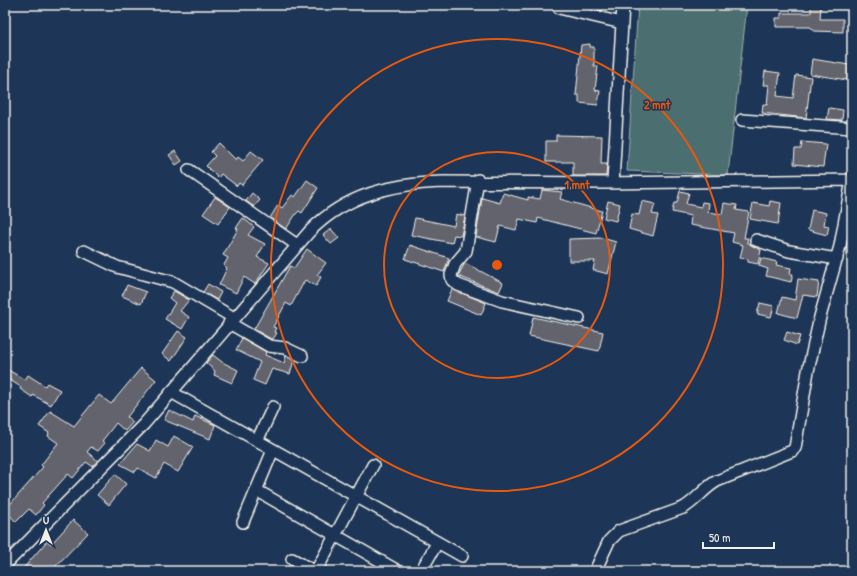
<svg xmlns="http://www.w3.org/2000/svg" width="857" height="576" font-family="'Patrick Hand',sans-serif">
<style>
.green{fill:#4b6e70;stroke:#a0b0ac}
.building{fill:#63646d;stroke:#f4f1e8}
.lines{fill:none;stroke-linecap:round;stroke-linejoin:round}
.minor-casing{stroke:#f4f1e8;stroke-width:14}
.minor{stroke:#1d3557;stroke-width:11}
.ring{fill:none;stroke:#e8590c;stroke-width:2}
.centre{fill:#e8590c;stroke:#1d3557;stroke-width:2}
.ring-label{font-size:12px;text-anchor:middle;font-weight:bold;fill:#e8590c;stroke:#1d3557;stroke-width:3;stroke-linejoin:round;paint-order:stroke}
</style>
<rect width="100%" height="100%" fill="#1d3557"/>
<filter id="ink" filterUnits="userSpaceOnUse"><feTurbulence type="fractalNoise" baseFrequency=".025" numOctaves="2"/><feDisplacementMap in="SourceGraphic" scale="8" xChannelSelector="R" yChannelSelector="G"/><feConvolveMatrix kernelMatrix="1 2 1 2 8 2 1 2 1" color-interpolation-filters="sRGB"/></filter>
<g filter="url(#ink)">
<!-- green -->
<path class="green" d="M638,5H747L728,175L627,171Z"/>
<!-- building -->
<path class="building" d="M583,5H605L603,11L583,6Z
M811,5H821L820,19H843V32L813,31V29L810,27H776V18H781V13H811Z
M590,44V47H594V66H598L595,90L600,91L598,105L579,103V95H576L581,45Z
M812,59L849,65L847,80L810,74Z
M765,71L780,73L777,96L793,98L796,75L811,77L806,118L762,113L763,104L767,105L769,85H763Z
M829,108L843,110L842,120L827,119Z
M556,135L602,136L601,164H607L606,176H573V162H546V141H556Z
M802,142L826,144L823,167L794,164L795,149H801Z
M219,143L236,160L238,157L243,161L251,151L263,160L242,185L239,183L237,186L221,174L218,178L206,166L215,156L211,152Z
M175,151L182,161L176,165L169,155Z
M307,180L318,188L302,213L299,211L296,214L286,229L270,218L278,205L282,208L292,195L295,197Z
M542,190L562,192L560,199L602,211L596,233L538,218L537,223L519,219L516,230L500,226L496,242L476,237L482,198L500,203L503,193L528,200V197L540,199Z
M680,191L689,193L686,204L701,207L702,202L709,203L708,212L722,214L724,203L737,205L736,210L749,212L744,238H748L747,242L751,245L761,250L758,264L748,262V259L740,258L743,245L732,242L734,233L690,225L691,216L672,212L674,203H677Z
M252,193L260,200L254,207L246,201Z
M215,197L230,207L218,224L203,214Z
M608,201L620,204L616,221L604,218Z
M642,201L655,204L652,214L658,215L653,236L629,229L632,214L639,215Z
M770,201L781,203L778,224L750,219L753,203L769,206Z
M812,210L826,213L824,225L829,226L827,235L808,230Z
M456,214L465,216L461,236L454,235L452,243L411,235L415,218L454,226Z
M243,218L254,227L248,235L265,244L257,257L269,263L255,284L244,277L236,293L219,285L227,268L224,265L228,258L223,255L238,229L236,228Z
M331,229L339,238L331,244L323,235Z
M602,238L616,242L608,274L593,270L595,261H569V239Z
M410,245L449,258L444,272L405,259Z
M307,249L326,263L317,275L321,277L316,286L305,280L291,306L286,303L273,327L276,328L274,332L277,333L273,339H271L254,329L290,266L294,268Z
M761,258L777,262L776,265L791,268L790,274H793L791,282L766,276L768,269L759,266Z
M465,263L503,283L499,292L458,276Z
M798,279L819,282L817,297L803,295L797,318L778,313L782,297L795,300Z
M208,284L221,292L217,300L203,292Z
M127,285L146,292L141,304L122,296Z
M452,289L486,303L481,315L447,301Z
M174,291L189,300L180,311L189,317L182,329L165,319L175,303L169,298Z
M760,303L774,306L771,317L757,314Z
M533,317L603,332L599,351L529,336Z
M178,331L187,337L171,361L162,354Z
M787,332L800,336L797,345L784,340Z
M242,338L266,352L265,355L284,363L286,356L294,360L290,374L272,369L265,385L253,380L260,362L236,350Z
M213,355L222,362L238,370L232,383L214,375L215,371L206,363Z
M5,368L25,380L28,375L45,386L47,383L60,390L51,405L33,395L32,397L20,389L21,387L5,377Z
M141,368L156,380L127,417L133,422L125,431L116,423L102,441L105,443L98,451L91,447L87,452L98,461L92,466L86,462L73,478L68,474L42,503L44,505L36,515L29,509L16,522L5,510L43,467L41,465L58,443L48,436L49,433L39,426L50,411L74,426L99,395L111,404Z
M169,410L193,422L195,416L215,425L210,439L164,420Z
M174,436L193,447L178,472L164,464L156,478L138,468L135,472L120,464L137,444L150,451L156,440L168,447Z
M115,474L126,484L109,505L97,495Z
M73,520L88,533L51,571H21L47,541L51,544Z"/>
<g class="lines">
<defs>
<path id="minor" d="M559,8L622,23
M742,120L852,128
M189,170L297,245
M478,180L466,251L455,264L451,275L452,280L458,285L502,301L579,318
M613,182L623,5
M756,240L789,251L837,259
M84,251L117,267L173,282L234,318
M229,323L269,346L285,348L302,356
M171,392L462,556
M257,441L273,407
M256,490L398,571
M243,522L273,450
M292,559L314,571
M5,565L144,424L309,232C346,194 392,184 443,182L603,183L852,180V178
M316,571L373,465
M421,571L437,543
M595,571L609,541L619,531L683,508C696,501 704,488 717,481L792,451L795,448L808,371L820,317L840,246L852,180"/>
</defs>
<!-- minor casing -->
<use href="#minor" class="minor-casing"/>
<!-- minor -->
<use href="#minor" class="minor"/>
</g>
</g>
<!-- distance rings -->
<g class="ring">
<circle cx="497" cy="265" r="113"/>
<circle cx="497" cy="265" r="226"/>
</g>
<circle cx="497" cy="265" r="6" class="centre"/>
<g class="ring-label">
<text x="657" y="109">2 mnt</text>
<text x="577" y="189">1 mnt</text>
</g>
<!-- margin -->
<rect width="857" height="576" fill="none" stroke="#1d3557" stroke-width="20"/>
<rect x="10" y="10" width="837" height="556" fill="none" stroke="#f4f1e8" stroke-width="1.5" filter="url(#ink)"/>
<!-- north arrow -->
<g transform="translate(46 530)" stroke="#1d3557" stroke-width="3" paint-order="stroke">
<path d="M0-3L7 15L0 10L-7 15Z" fill="#f4f1e8"/>
<text y="-6" font-size="11" font-weight="bold" text-anchor="middle" fill="#f4f1e8">U</text>
</g>
<!-- scale -->
<path d="M703 542v6h71v-6" fill="none" stroke="#f4f1e8" stroke-width="2"/>
<text x="709" y="542" font-size="12" fill="#f4f1e8" stroke="#1d3557" stroke-width="3" paint-order="stroke">50 m</text>
</svg>
